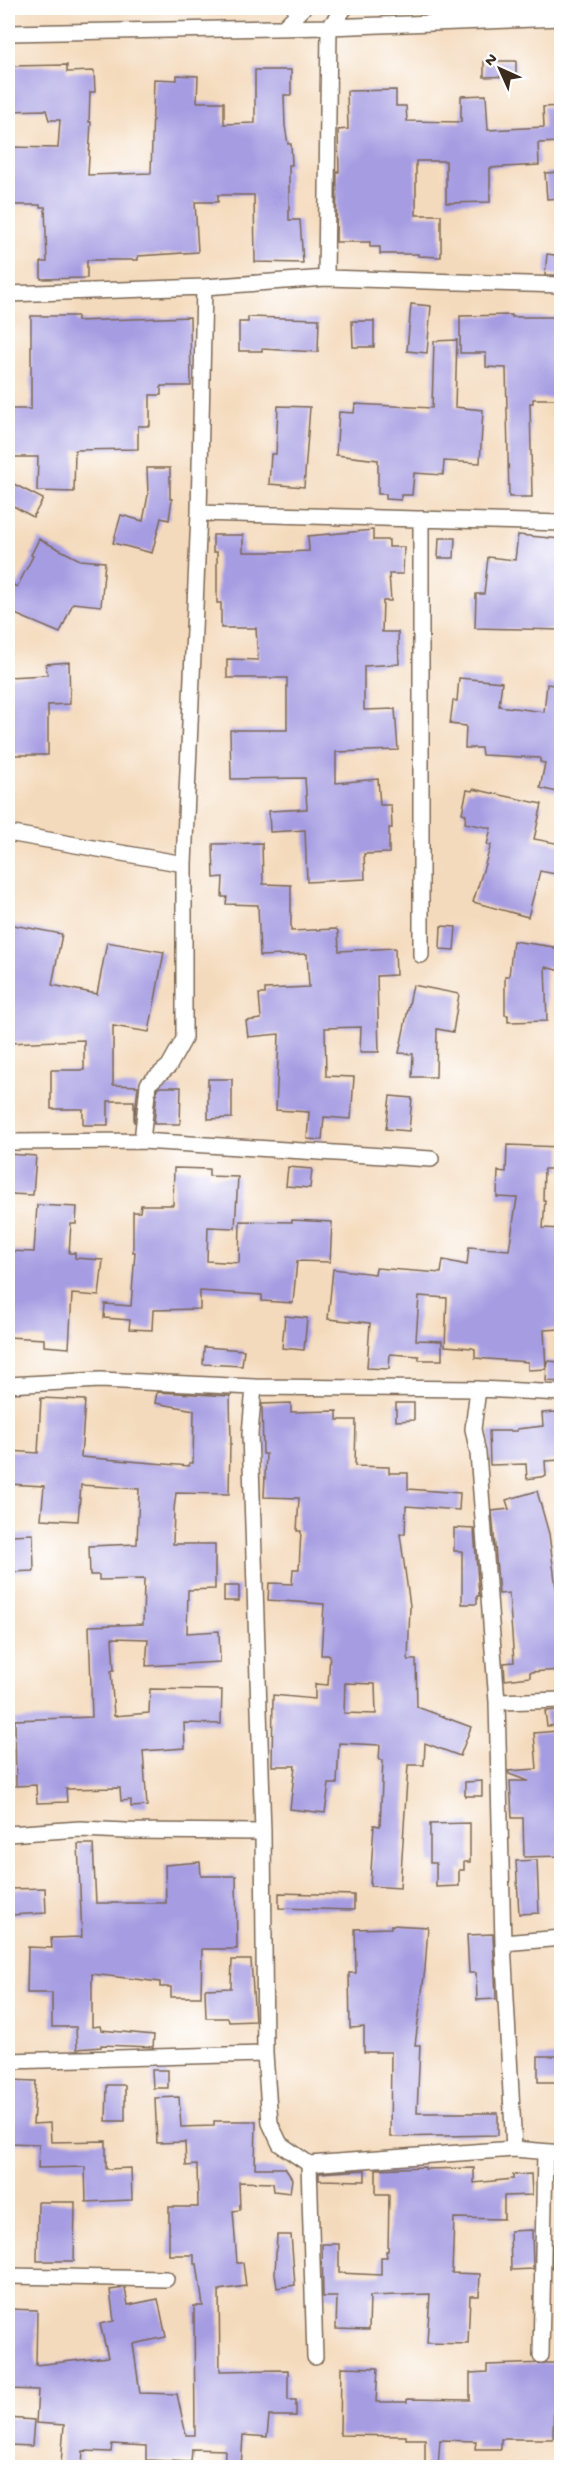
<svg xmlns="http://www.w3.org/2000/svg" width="569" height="2475" font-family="'Gochi Hand',sans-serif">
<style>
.building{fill:#a69ce2;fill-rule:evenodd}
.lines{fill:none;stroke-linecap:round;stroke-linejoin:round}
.street-casing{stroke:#7c6855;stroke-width:18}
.street{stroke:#fff;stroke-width:15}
</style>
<rect width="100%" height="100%" fill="#fff"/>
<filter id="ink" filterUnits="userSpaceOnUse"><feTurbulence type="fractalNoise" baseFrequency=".0167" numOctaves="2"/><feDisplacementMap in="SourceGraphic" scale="12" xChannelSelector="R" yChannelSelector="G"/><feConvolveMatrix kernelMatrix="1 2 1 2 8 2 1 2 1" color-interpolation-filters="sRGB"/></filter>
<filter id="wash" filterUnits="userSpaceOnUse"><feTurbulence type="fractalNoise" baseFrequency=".008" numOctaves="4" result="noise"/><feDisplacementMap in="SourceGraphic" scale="24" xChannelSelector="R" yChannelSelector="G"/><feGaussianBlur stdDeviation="1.35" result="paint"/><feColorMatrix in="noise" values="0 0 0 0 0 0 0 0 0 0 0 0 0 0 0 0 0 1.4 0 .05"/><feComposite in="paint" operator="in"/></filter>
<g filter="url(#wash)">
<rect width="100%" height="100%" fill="#f4dabc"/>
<g id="blocks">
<!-- building -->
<path class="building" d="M484,61H516V76L484,77Z
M67,65V72L94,71L95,92H90L89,122H91L88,175L151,173L154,79L177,80V75L198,76L197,102H224V124L255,123V70H291V95H284L285,126L288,144H291L292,165H289V220H300L303,263L255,262L254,195H218V202H195L198,252L138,256V260H87V278L41,279V262H47L45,207H40V205H8V147L58,148L60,120H49L46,110L8,111L10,66Z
M396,90V106H406L407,121L461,122V96L486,95L488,130L544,127L543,107L561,106V142L538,143L539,165L490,168V202L446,203V161H416V215H441V257L418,256V254H380V247H370V242H336L337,172H339L338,130L348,129L347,91Z
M561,172V198L547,199L545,173Z
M547,254L561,256V275H545Z
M411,304L431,306L427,353L407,351Z
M512,315V317H560L561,399H533V403H530L532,497H509L506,368L486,367V353H460V316Z
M31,316H77V321L190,317L191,386H161V395H150V426H138V449L75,450L74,492L37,491L38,457H8V409H31Z
M248,317L319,319L318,352L262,349V351H239V322H248Z
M352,321H374V347H353Z
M457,340L455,407L483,410L480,463L444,461L443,475L414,473L412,495H401V500L386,499V494H378V460L336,455L339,412L354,413L355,404L432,408L434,341Z
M278,406L310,407L304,487L269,484L271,454H276Z
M147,468H170V499H172L169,520L161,518L152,553L113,543L121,515L143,521L148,495Z
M8,481L43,499L33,517L8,503Z
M373,530V540H389V547H404L403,574H389L391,601H383L382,632H398L399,664L364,666V710L395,709L398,750L336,752V783L378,779L380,805H391L392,828H389V853L364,854L365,879L307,882L305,830L270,832L269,811L307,809L305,778L231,779L230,730H287V678H227V659L258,660L256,628H221V603H217V552H213V535H243V552H287L309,551L308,536Z
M518,535L561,539V630L475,628L476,594H484L488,557L515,560Z
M439,538H455L454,558H438Z
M39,539L80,560L105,562L101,606L73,603L60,633L8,611V582L17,587L33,556L31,555Z
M69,662L70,704L48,705V755H8V677L47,675L46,664Z
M459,678L502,682L499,706L544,712L547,684L561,686V793L540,788L545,763L540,762V758L482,755L481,748H465L466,726L450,724L453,701H457Z
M473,789L542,804L534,839L561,844V875L540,871L528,917L473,902L491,845H487L491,828L465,823L466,814L462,813L467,790L472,791Z
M262,843L263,884L291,885V931L336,929L338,931L339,951L395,948L396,975L377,976L379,1052H360L361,1027L325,1028L326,1076L354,1077L351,1119L324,1117L322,1140L307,1139L309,1112L276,1110L279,1034L248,1037L246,1021L261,1019L259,994H265V989L309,987L307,954L260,956L258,905L226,904L227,897H222L223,877L214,878L213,844Z
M8,924L62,934L52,985L97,994L107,942L164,952L149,1032L113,1026V1085L138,1086L134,1123V1101H108V1125H83V1109H51V1070H84V1040L8,1043Z
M441,926L456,927L454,950L440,949Z
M513,941L554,947V949L561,951V971L545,967L547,1021L508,1022V1015H505V976H509Z
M413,985L459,994L453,1032L437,1029L436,1077H412L413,1054L399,1053Z
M208,1079H232V1118L208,1119Z
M160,1087H181L180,1124H154L157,1089Z
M390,1096L412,1098L409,1131L386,1129Z
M507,1145L561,1147V1169H544L543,1200H545L543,1228L561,1229V1329L544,1330L546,1369L528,1370V1362L475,1358V1349L472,1348L445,1346L447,1298L419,1296L416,1340L442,1341V1360H419V1356L390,1354L389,1369L367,1368L370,1323L328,1319L333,1269L375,1274L376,1268L441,1273L443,1260L467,1265L469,1247L509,1250L517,1198L497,1197L498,1171L506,1172Z
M8,1154L36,1156L33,1195L8,1194Z
M288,1167L312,1169L310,1188L286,1186Z
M174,1168L209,1169V1176L238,1177L235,1228L208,1227L207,1261L239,1263L240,1221L292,1222V1220L332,1222L330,1262L297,1261L293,1303L262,1301V1295L200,1291V1309L153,1310L152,1330L129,1329L130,1320L104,1318L105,1304L131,1306L135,1252H133V1212H140L141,1205H173Z
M37,1205L77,1207L76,1224H71L69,1253H75V1258L103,1260L99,1296L72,1294L69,1348L44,1346V1339L8,1337V1251L34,1252Z
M285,1316L307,1318L304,1350L282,1348Z
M204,1347L244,1350L242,1366L203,1364Z
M547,1361L561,1362V1382L546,1381Z
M157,1392L230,1396L231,1444H230L229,1494L176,1493L174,1509L173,1544H215V1589L188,1590L187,1633L219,1631L220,1662L146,1666L148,1639L112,1638L114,1670L111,1671L114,1716L149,1713L150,1689L222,1690L221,1724L184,1723L185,1748L143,1751L147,1806L131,1807V1800L121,1801L120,1788L66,1789L67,1802L37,1803L36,1785L16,1786L15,1720L92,1717L89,1626L143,1624L144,1579L99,1580V1575H90L89,1546L137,1544L139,1489L81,1485L78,1521L41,1519L44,1486L8,1484L10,1451L38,1453L41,1398L85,1400L81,1457L189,1466V1463H193L194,1410L155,1403Z
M291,1403V1412L337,1411V1420H356L355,1466L389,1467V1473H408V1489L460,1493L459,1510L406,1506L405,1534H400L410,1606L408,1660H416L417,1707L471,1727L460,1756L425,1743L424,1765H408L400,1888L370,1886L374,1825L380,1826L383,1760H379L380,1745L339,1743L337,1784H329L325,1813L290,1809L295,1766H272L273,1695L315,1699V1684L328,1685L330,1655H321L324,1604L268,1600L269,1583L292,1584L293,1569H299L301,1531H297L299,1498L264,1497L266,1454H263L262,1404ZM345,1683L375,1684L376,1714L344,1713Z
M396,1403H414V1420L396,1421Z
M557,1412L559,1430H561V1460L545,1461L546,1476L527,1479L526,1464L490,1465L489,1431H517V1429L543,1426L542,1413Z
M537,1491L549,1534L556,1588L561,1587V1670L530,1672V1677L505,1680L504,1663L514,1662L509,1593L499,1594L492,1511L509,1509L506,1500Z
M454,1528L474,1529L479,1596H477V1604H462V1551H454Z
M33,1534L34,1571L11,1572V1535Z
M224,1586H239V1601H224Z
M560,1710L561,1725L547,1726L545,1711Z
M557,1731L561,1779V1856L524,1857L523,1818H512L510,1781H528L509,1774L508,1771L537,1769L534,1733Z
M482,1781V1796H465V1782Z
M470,1823V1862H464V1870H459V1886L436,1887V1863H430V1824Z
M78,1844H93L96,1903H166L165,1865L200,1862L201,1876H236L237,1949H202L201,1997H171V1987H160V1982L92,1974V2027L100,2026L101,2030L154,2035L153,2047L101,2045V2047L77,2049L76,2027H52V1993H27L28,1947L52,1948L51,1938L82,1937Z
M537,1860L539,1913L519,1914L516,1861Z
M45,1888L46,1913L11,1915L10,1889Z
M279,1893L354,1895V1910L279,1908Z
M391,1925L428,1927L425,1969L415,2045H420L417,2113H498V2135L390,2137L391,2052H364V2027L350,2028L349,1973H356L355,1929L391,1928Z
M493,1934L496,1999L477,2000L476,1973H469L467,1935Z
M232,1960H251L255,2021L229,2022L228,2018H206L205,1989L231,1988Z
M538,2056H561V2082H538Z
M152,2070H168V2088H153Z
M8,2080L36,2081L33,2124L50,2123L51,2142L106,2141V2169L131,2168L132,2200L86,2202L85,2167L38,2168L39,2144L8,2143Z
M107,2085H125V2121H106Z
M179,2097L181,2127L214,2126V2121H256L255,2168H285L292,2179L290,2193L274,2191L273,2183L239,2182L240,2210L233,2211L237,2263H243L246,2286L219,2290L220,2371L288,2370V2400H296V2416H269L267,2437L243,2435L241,2468H224L225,2450L192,2449L191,2462L146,2460V2446L112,2444L111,2452L83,2451L82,2465L61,2464L64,2425L36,2423L38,2390L8,2389V2309L37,2310L36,2365L108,2357L100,2324L114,2321L110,2290L125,2288L128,2305L158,2299L166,2337L133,2344L140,2393L177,2394L186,2435H195L194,2306H203L197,2264H194V2255H169V2207H198L197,2165L186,2166L185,2142L157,2143L155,2098Z
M425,2167V2169L474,2168V2183L513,2179V2175L531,2174L532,2195L504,2196V2219L454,2218L452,2273L480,2274L479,2296H470L468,2344L427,2343L430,2294L370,2296L369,2330L336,2329L337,2297H323L322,2244H339V2273L381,2275V2257H387L386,2251H388L389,2194H376V2169Z
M365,2170V2181L319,2180V2173Z
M38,2202H75L74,2261H37Z
M532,2230L533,2269L511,2270L510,2231Z
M277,2235H291L295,2285L277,2288L275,2273Z
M553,2244H561V2268H552Z
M546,2363H561V2396H554L553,2439H501V2449H475L476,2441L440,2440L438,2468H425V2439H406V2436L340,2435L341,2367L378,2368L376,2402H407V2399L470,2400V2373L487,2372V2365Z
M8,2418L34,2420L32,2446L8,2445Z"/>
</g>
</g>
<g filter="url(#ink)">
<use href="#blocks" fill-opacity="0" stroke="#7c6855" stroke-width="1.5"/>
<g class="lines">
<defs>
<path id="street" d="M283,28L303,8
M8,33L329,27L562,18
M326,278L562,285
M8,294L204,287L326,278L329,27L345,8
M199,513L562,523
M8,833L184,864L199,513L204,287
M421,955V519
M142,1141L148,1084L169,1066L184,1039V864
M8,1142L142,1141L431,1159
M8,1385L100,1380L254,1387L478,1389L562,1393
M254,1387L250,1434L263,1832L265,2054L270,2123L280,2144L309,2164L315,2357
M478,1389L473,1429L478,1453L497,1702L503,1943L514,2149
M497,1702L562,1700
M8,1834L80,1829L126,1831L263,1832
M503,1943L562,1938
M8,2061L265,2054
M309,2164L514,2149L562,2153
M8,2276L166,2279
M541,2355L545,2152"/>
</defs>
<!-- street casing -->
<use href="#street" class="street-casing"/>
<!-- street -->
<use href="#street" class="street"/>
</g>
</g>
<!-- margin -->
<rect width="569" height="2475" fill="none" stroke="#fff" stroke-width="30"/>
<!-- north arrow -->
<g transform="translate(500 69) rotate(315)" stroke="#ffffff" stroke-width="4.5" paint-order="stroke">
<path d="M0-4.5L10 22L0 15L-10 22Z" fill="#3b2a1e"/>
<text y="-9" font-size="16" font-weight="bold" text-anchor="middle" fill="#3b2a1e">N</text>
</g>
</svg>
